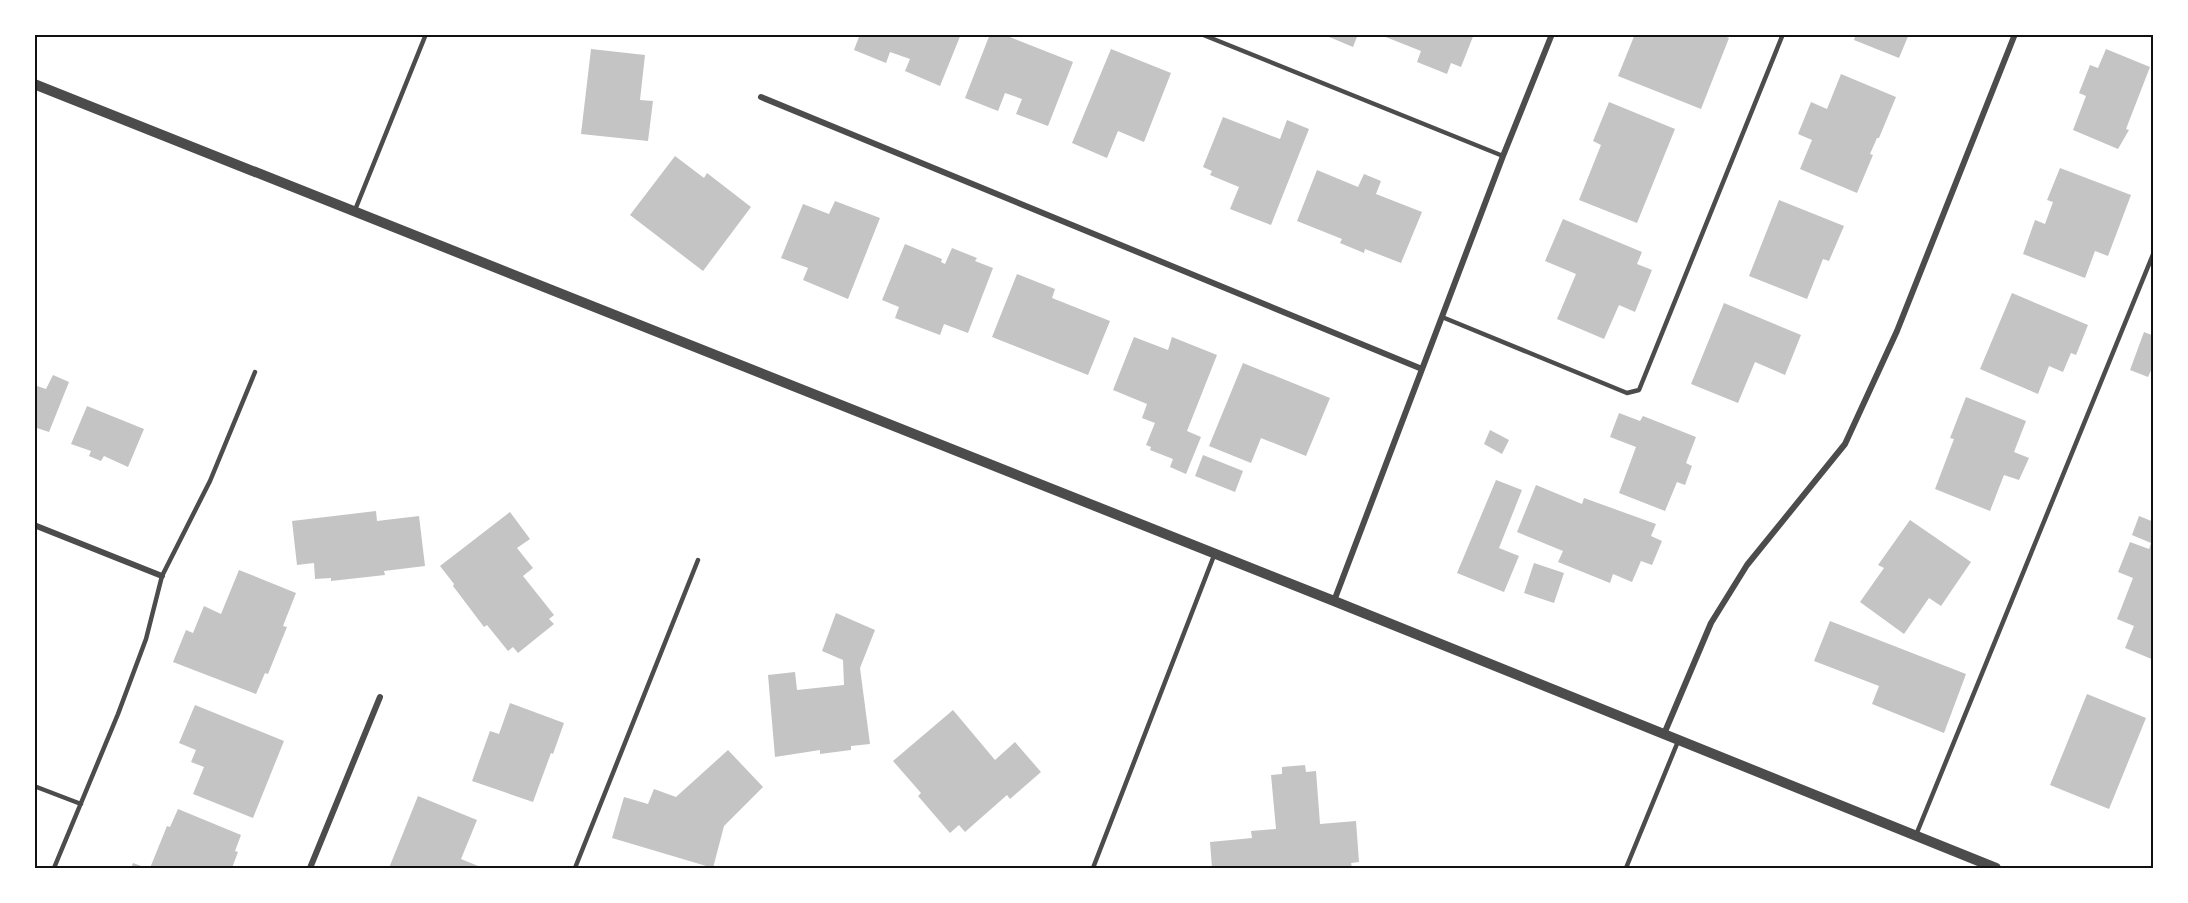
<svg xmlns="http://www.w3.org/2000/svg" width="2188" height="903" font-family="'Nunito Sans',sans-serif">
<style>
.building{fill:#c4c4c4}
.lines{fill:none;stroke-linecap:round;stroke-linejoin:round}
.service{stroke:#4c4c4c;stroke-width:4.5}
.minor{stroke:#4c4c4c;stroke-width:6}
.tertiary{stroke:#4c4c4c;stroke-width:10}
.neatline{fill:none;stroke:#111;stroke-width:2}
</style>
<rect width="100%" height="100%" fill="#fff"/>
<!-- building -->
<path class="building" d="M860,34H961L940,86L905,71L910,59L890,52L886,63L854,50Z
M990,34H1002L1073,62L1048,126L1016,114L1022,99L1005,93L998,111L965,98Z
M1322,34H1358L1353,47Z
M1378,34H1474L1461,67L1451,63L1447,74L1417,62L1421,51Z
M1635,34H1719L1729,38L1701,109L1618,76Z
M1856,34H1909L1899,58L1854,40Z
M591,49L645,55L640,100L653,101L648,141L581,134Z
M1111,49L1171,73L1144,142L1118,131L1107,158L1072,143Z
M2106,49L2150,67L2126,129L2129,130L2118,149L2073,130L2086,96L2079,93L2090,65L2098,68Z
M1841,74L1896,97L1879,138H1877L1870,154L1873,155L1857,193L1800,169L1812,140L1798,134L1811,102L1827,109Z
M1609,102L1675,129L1637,223L1579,200L1601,145L1593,141Z
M1223,117L1280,139L1287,120L1309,129L1271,225L1230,209L1239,187L1210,175L1212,171L1203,167Z
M675,156L704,178L707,173L751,207L703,271L630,215Z
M2060,168L2131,195L2108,256L2095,251L2085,278L2023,254L2035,220L2045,224L2053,202L2047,200Z
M1317,170L1358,187L1364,174L1381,181L1376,194L1422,212L1401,263L1365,249L1364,253L1340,243L1342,239L1297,221Z
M1779,200L1844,226L1829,261L1823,259L1807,299L1749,276Z
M835,201L880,218L848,299L803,280L808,268L781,258L803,204L829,214Z
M1563,219L1642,252L1637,264L1652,270L1635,312L1619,305L1604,339L1557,319L1576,274L1545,261Z
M905,244L942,259L941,262L945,264L952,248L977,258L975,261L993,268L968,333L944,324L940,335L895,318L899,307L882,300Z
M1017,274L1055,289L1052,298L1110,321L1088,375L992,337Z
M2012,293L2088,325L2076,355L2071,353L2063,372L2049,366L2038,394L1980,369Z
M1724,303L1801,335L1785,375L1755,362L1738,403L1691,384Z
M2144,332L2154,336V364L2148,377L2130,370Z
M1134,337L1168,350L1172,337L1217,355L1187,431L1201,437L1186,474L1170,467L1173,459L1150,450L1151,447L1146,445L1155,423L1142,418L1147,404L1113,390Z
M1243,363L1330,398L1306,456L1261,438L1251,463L1209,446Z
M53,375L69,382L49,432L34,427V385L46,389Z
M1966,397L2026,421L2014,452L2029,458L2019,480L2004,475L1990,511L1935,489L1954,439L1950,438Z
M87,406L144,429L128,467L104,456L101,461L89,456L91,451L71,444Z
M1619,413L1640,421L1643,416L1696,437L1686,463L1692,466L1685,485L1677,482L1665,511L1619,493L1636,447L1610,437Z
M1490,430L1509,440L1502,454L1484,444Z
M1203,455L1243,471L1235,492L1195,476Z
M1496,480L1522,490L1499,548L1519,556L1504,592L1457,573Z
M1536,485L1582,504L1584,498L1656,524L1651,536L1662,541L1652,565L1641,561L1632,582L1613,574L1610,583L1558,562L1563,551L1517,532Z
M376,511L377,521L419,516L425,566L384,571L385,575L331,581V578L315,579L314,563L297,565L292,521Z
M510,512L530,539L517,548L533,568L523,576L554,615L549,619L554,624L518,653L513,647L508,651L487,625L484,627L453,586L454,584L440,566Z
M2139,516L2154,522V660L2125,648L2134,626L2117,619L2133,578L2118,572L2130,542L2149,549L2151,543L2132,535Z
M1910,520L1971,562L1941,606L1929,598L1904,634L1860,602L1884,568L1878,565Z
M1534,563L1564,573L1554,603L1524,593Z
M239,570L296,593L283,626L287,627L268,674L265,673L256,694L173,662L186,630L193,633L204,606L221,614Z
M836,613L875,630L860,668L870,744L851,746V750L820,754V750L775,757L768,675L795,672L797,690L844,685L843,660L822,651Z
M1830,621L1966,674L1944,733L1872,704L1879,686L1814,661Z
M2087,694L2146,718L2109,809L2050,785Z
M510,703L564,723L553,754L551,753L533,802L472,781L490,731L499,734Z
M195,705L284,741L253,818L193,794L204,767L191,762L196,750L179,743Z
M953,710L995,760L1015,742L1041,772L1010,799L1007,795L965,832L959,825L950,833L918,796L921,793L893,761Z
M728,750L763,787L724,826L713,868L612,838L624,797L648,804L654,789L676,797Z
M1305,765L1306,772L1316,771L1320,824L1356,821L1359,862L1351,863L1352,868H1212L1210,842L1252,838L1251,831L1276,829L1271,775L1282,774V767Z
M418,796L477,820L461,859L483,868H389Z
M178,809L241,835L235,851L238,852L232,868H150L167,826L170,827Z
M133,863L147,868H131Z"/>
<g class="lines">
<!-- service -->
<path class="service" d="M1201,34L1503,156
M355,210L426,34
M1442,317L1627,393L1639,390L1783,34
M34,786L81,804
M1916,835L2154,252
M54,868L118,714L146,639L162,576L210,481L255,372
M575,868L698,560
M1093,868L1215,553
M1626,868L1679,739"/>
<!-- minor -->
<path class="minor" d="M761,97L1422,369
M34,525L162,576
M1334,601L1503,156L1552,34
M1664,734L1711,623L1747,565L1845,444L1897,331L2015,34
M310,868L380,697"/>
<!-- tertiary -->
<path class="tertiary" d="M34,84L1334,601L1996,868"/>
</g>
<!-- border -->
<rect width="2188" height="903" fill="none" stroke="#ffffff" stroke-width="72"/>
<rect x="36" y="36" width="2116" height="831" class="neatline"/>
</svg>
